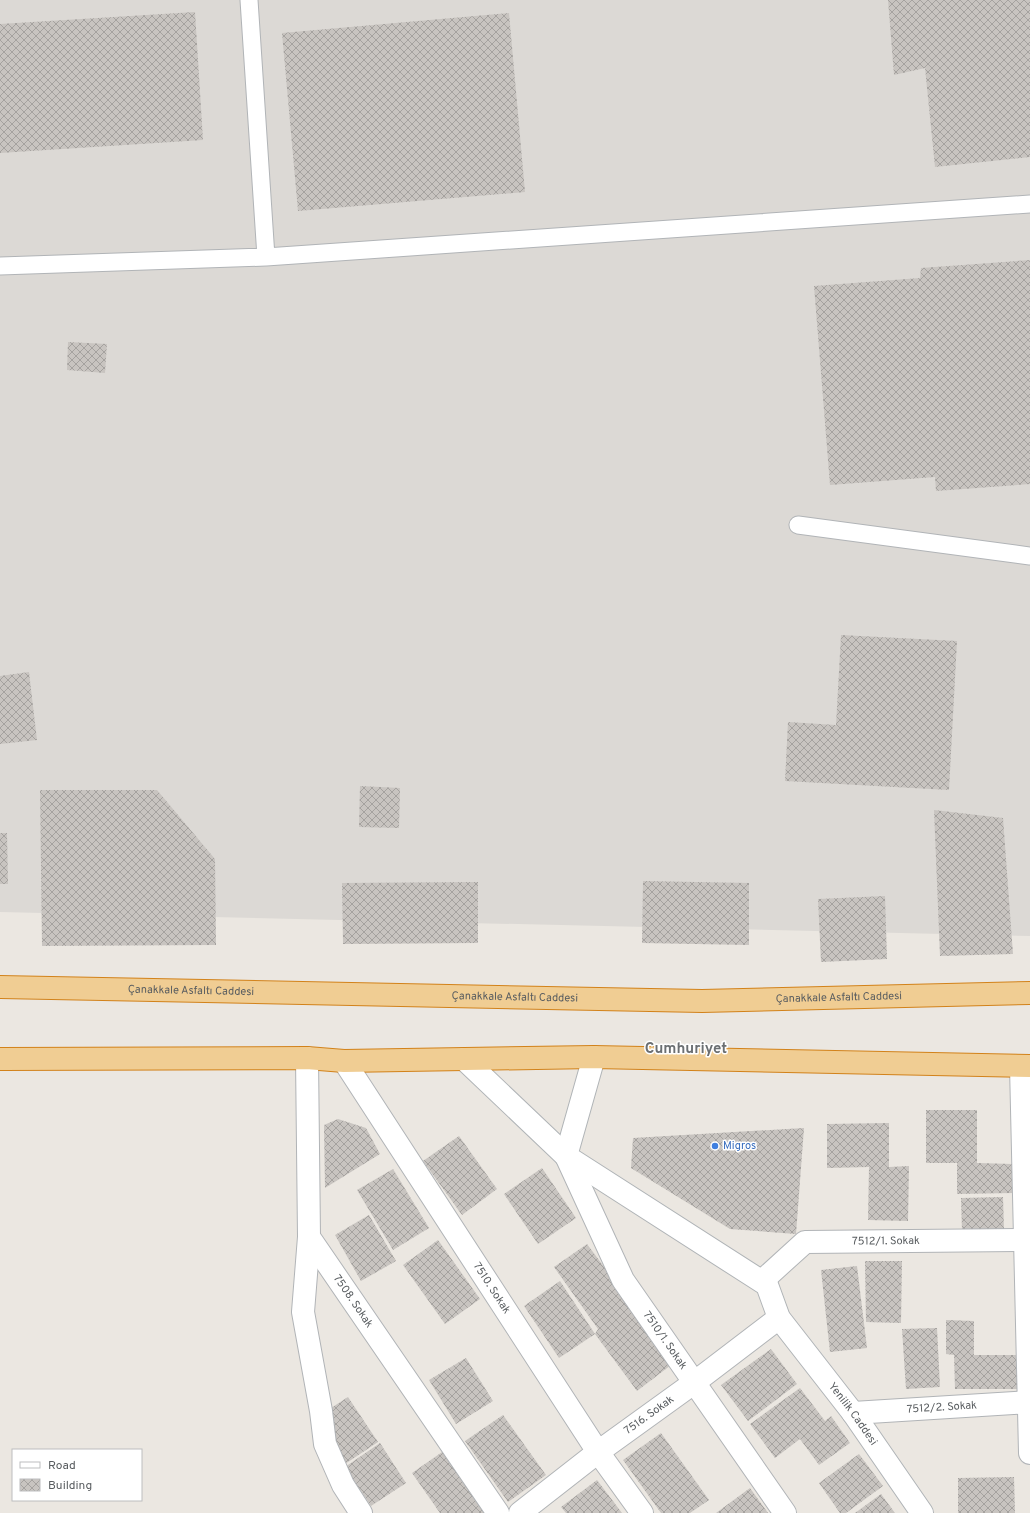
<svg xmlns="http://www.w3.org/2000/svg" width="1030" height="1513" font-family="Overpass,sans-serif">
<style>
.industrial{fill:#dcd9d5}
.building{fill:url(#building-cross-hatch)}
.lines{fill:none;stroke-linecap:round;stroke-linejoin:round}
.lane-casing{stroke:#b1b4b7;stroke-width:19}
.street-casing{stroke:#b1b4b7;stroke-width:24}
.secondary-casing{stroke:#b0b4b7;stroke-width:24}
.highway-casing{stroke:#d2821a;stroke-width:24}
.lane{stroke:#fff;stroke-width:17}
.street{stroke:#fff;stroke-width:22}
.secondary{stroke:#fff;stroke-width:22}
.highway{stroke:#f0cd93;stroke-width:22}
.shop-dot{fill:#3f7fe0;stroke:#fff;stroke-width:1.5}
.labels{text-anchor:middle;dominant-baseline:central;stroke-width:3;stroke-linejoin:round;paint-order:stroke}
.street-label{font-size:11px;fill:#595d60;stroke:#fff}
.shop-label{font-size:11px;fill:#366cbe;stroke:#fff;text-anchor:start}
.district-label{font-size:15px;font-weight:bold;fill:#6b6f72;stroke:#fff}
</style>
<defs>
<pattern id="building-cross-hatch" width="8" height="8" patternUnits="userSpaceOnUse"><rect width="8" height="8" fill="#c8c4c0"/><path d="M0 0l8 8M0 8l8-8" fill="none" stroke="#a5a29f"/></pattern>
</defs>
<rect width="100%" height="100%" fill="#ebe7e1"/>
<!-- industrial -->
<path class="industrial" d="M0,0H1030V936L0,912Z"/>
<!-- building -->
<path class="building" d="M888,0H1030V157L935,167L925,68L894,75Z
M195,12L203,140L0,153V24Z
M509,13L525,192L298,211L282,33Z
M1030,260V484L936,491L935,477L830,485L814,286L920,278L921,268Z
M68,342L107,344L105,373L67,370Z
M841,635L957,641L949,790L785,781L788,722L836,725Z
M29,672L37,740L0,744V676Z
M360,786L400,788L399,828L359,827Z
M40,790H157L215,859L216,945L42,946Z
M934,810L1003,818L1013,954L940,956Z
M0,833H7L8,884H0Z
M643,881L749,883V945L642,943Z
M478,882V943L343,944L342,883Z
M885,896L887,959L821,962L818,899Z
M926,1110H977V1163L1013,1164V1193L957,1194V1163H926Z
M338,1119L366,1128L380,1154L325,1188L324,1125Z
M889,1123V1167L909,1166L908,1221L868,1220L869,1167L827,1168V1124Z
M804,1128L796,1234L730,1229L631,1168L633,1138Z
M459,1136L497,1189L462,1215L423,1161Z
M542,1168L576,1218L538,1244L504,1194Z
M393,1169L429,1228L393,1250L357,1190Z
M1003,1197L1004,1230L962,1231L961,1198Z
M369,1215L396,1261L361,1281L335,1235Z
M438,1240L480,1299L445,1324L403,1265Z
M587,1244L675,1362L637,1391L595,1334L598,1329L554,1267Z
M865,1261H902L901,1323L866,1322Z
M857,1266L867,1348L830,1352L821,1270Z
M560,1281L595,1334L559,1358L524,1306Z
M946,1320L974,1321V1355H1018V1389H955L954,1355L946,1354Z
M937,1328L940,1387L906,1389L902,1329Z
M771,1349L797,1384L748,1421L721,1385Z
M466,1358L493,1401L456,1424L429,1380Z
M800,1388L825,1421L831,1416L850,1443L819,1465L800,1439L775,1458L750,1424Z
M348,1397L378,1442L345,1464L330,1440L331,1408Z
M503,1415L546,1475L508,1502L465,1441Z
M661,1433L709,1500L690,1513H661L623,1460Z
M380,1443L406,1483L371,1506L345,1467Z
M445,1450L489,1513H440L412,1473Z
M859,1454L883,1486L846,1513H840L819,1483Z
M1014,1477L1015,1513H958V1478Z
M597,1480L622,1513H566L561,1507Z
M750,1488L768,1513H716Z
M881,1494L895,1513H855Z"/>
<g class="lines">
<defs>
<path id="lane" d="M249,0L266,257
M0,266L266,257L1030,204
M798,525L1030,556"/>
<g id="street">
<path id="s1" d="M307,1058L309,1237L498,1513"/>
<path id="s2" d="M344,1061L598,1452L642,1513"/>
<path d="M1021,1066L1030,1453"/>
<path id="s3" d="M566,1156L623,1280L785,1513"/>
<path d="M309,1237L303,1312L321,1411L325,1444L343,1485L361,1513"/>
<path id="s4" d="M762,1281L805,1242L1025,1240"/>
<path id="s5" d="M853,1413L1030,1402"/>
<path id="s6" d="M520,1513L598,1452L695,1382L779,1318"/>
</g>
<g id="secondary">
<path id="s7" d="M594,1057L566,1156L767,1285L779,1318L853,1413L922,1513"/>
<path d="M464,1059L566,1156"/>
</g>
<g id="highway">
<path id="s8" d="M0,987L702,1001L1030,993"/>
<path d="M0,1059L307,1058L344,1061L594,1057L1030,1066"/>
</g>
</defs>
<!-- lane casing -->
<use href="#lane" class="lane-casing"/>
<!-- street casing -->
<use href="#street" class="street-casing"/>
<!-- secondary casing -->
<use href="#secondary" class="secondary-casing"/>
<!-- highway casing -->
<use href="#highway" class="highway-casing"/>
<!-- lane -->
<use href="#lane" class="lane"/>
<!-- street -->
<use href="#street" class="street"/>
<!-- secondary -->
<use href="#secondary" class="secondary"/>
<!-- highway -->
<use href="#highway" class="highway"/>
</g>
<!-- markers -->
<circle class="shop-dot" cx="715" cy="1146" r="4"/>
<g class="labels">
<!-- street labels -->
<g class="street-label">
<text stroke="none"><textPath href="#s8" startOffset="191">Çanakkale Asfaltı Caddesi</textPath></text>
<text stroke="none"><textPath href="#s8" startOffset="515">Çanakkale Asfaltı Caddesi</textPath></text>
<text stroke="none"><textPath href="#s8" startOffset="839">Çanakkale Asfaltı Caddesi</textPath></text>
<text stroke="none"><textPath href="#s4" startOffset="139">7512/1. Sokak</textPath></text>
<text stroke="none"><textPath href="#s2" startOffset="271">7510. Sokak</textPath></text>
<text stroke="none"><textPath href="#s1" startOffset="257">7508. Sokak</textPath></text>
<text stroke="none"><textPath href="#s3" startOffset="210">7510/1. Sokak</textPath></text>
<text stroke="none"><textPath href="#s5" startOffset="89">7512/2. Sokak</textPath></text>
<text stroke="none"><textPath href="#s7" startOffset="498">Yenilik Caddesi</textPath></text>
<text stroke="none"><textPath href="#s6" startOffset="162">7516. Sokak</textPath></text>
</g>
<!-- shop labels -->
<g class="shop-label">
<text x="723" y="1146">Migros</text>
</g>
<!-- district labels -->
<g class="district-label">
<text x="686" y="1049">Cumhuriyet</text>
</g>
</g>
<!-- legend -->
<rect x="12" y="1449" width="130" height="52" fill="#ffffff" stroke="#bdbebf"/>
<rect x="20" y="1462" width="20" height="6" fill="#ffffff" stroke="#bdbebf"/>
<text x="48" y="1469" font-size="12" fill="#595d60">Road</text>
<rect x="20" y="1479" width="20" height="12" fill="url(#building-cross-hatch)" stroke="#bdbebf"/>
<text x="48" y="1489" font-size="12" fill="#595d60">Building</text>
</svg>
